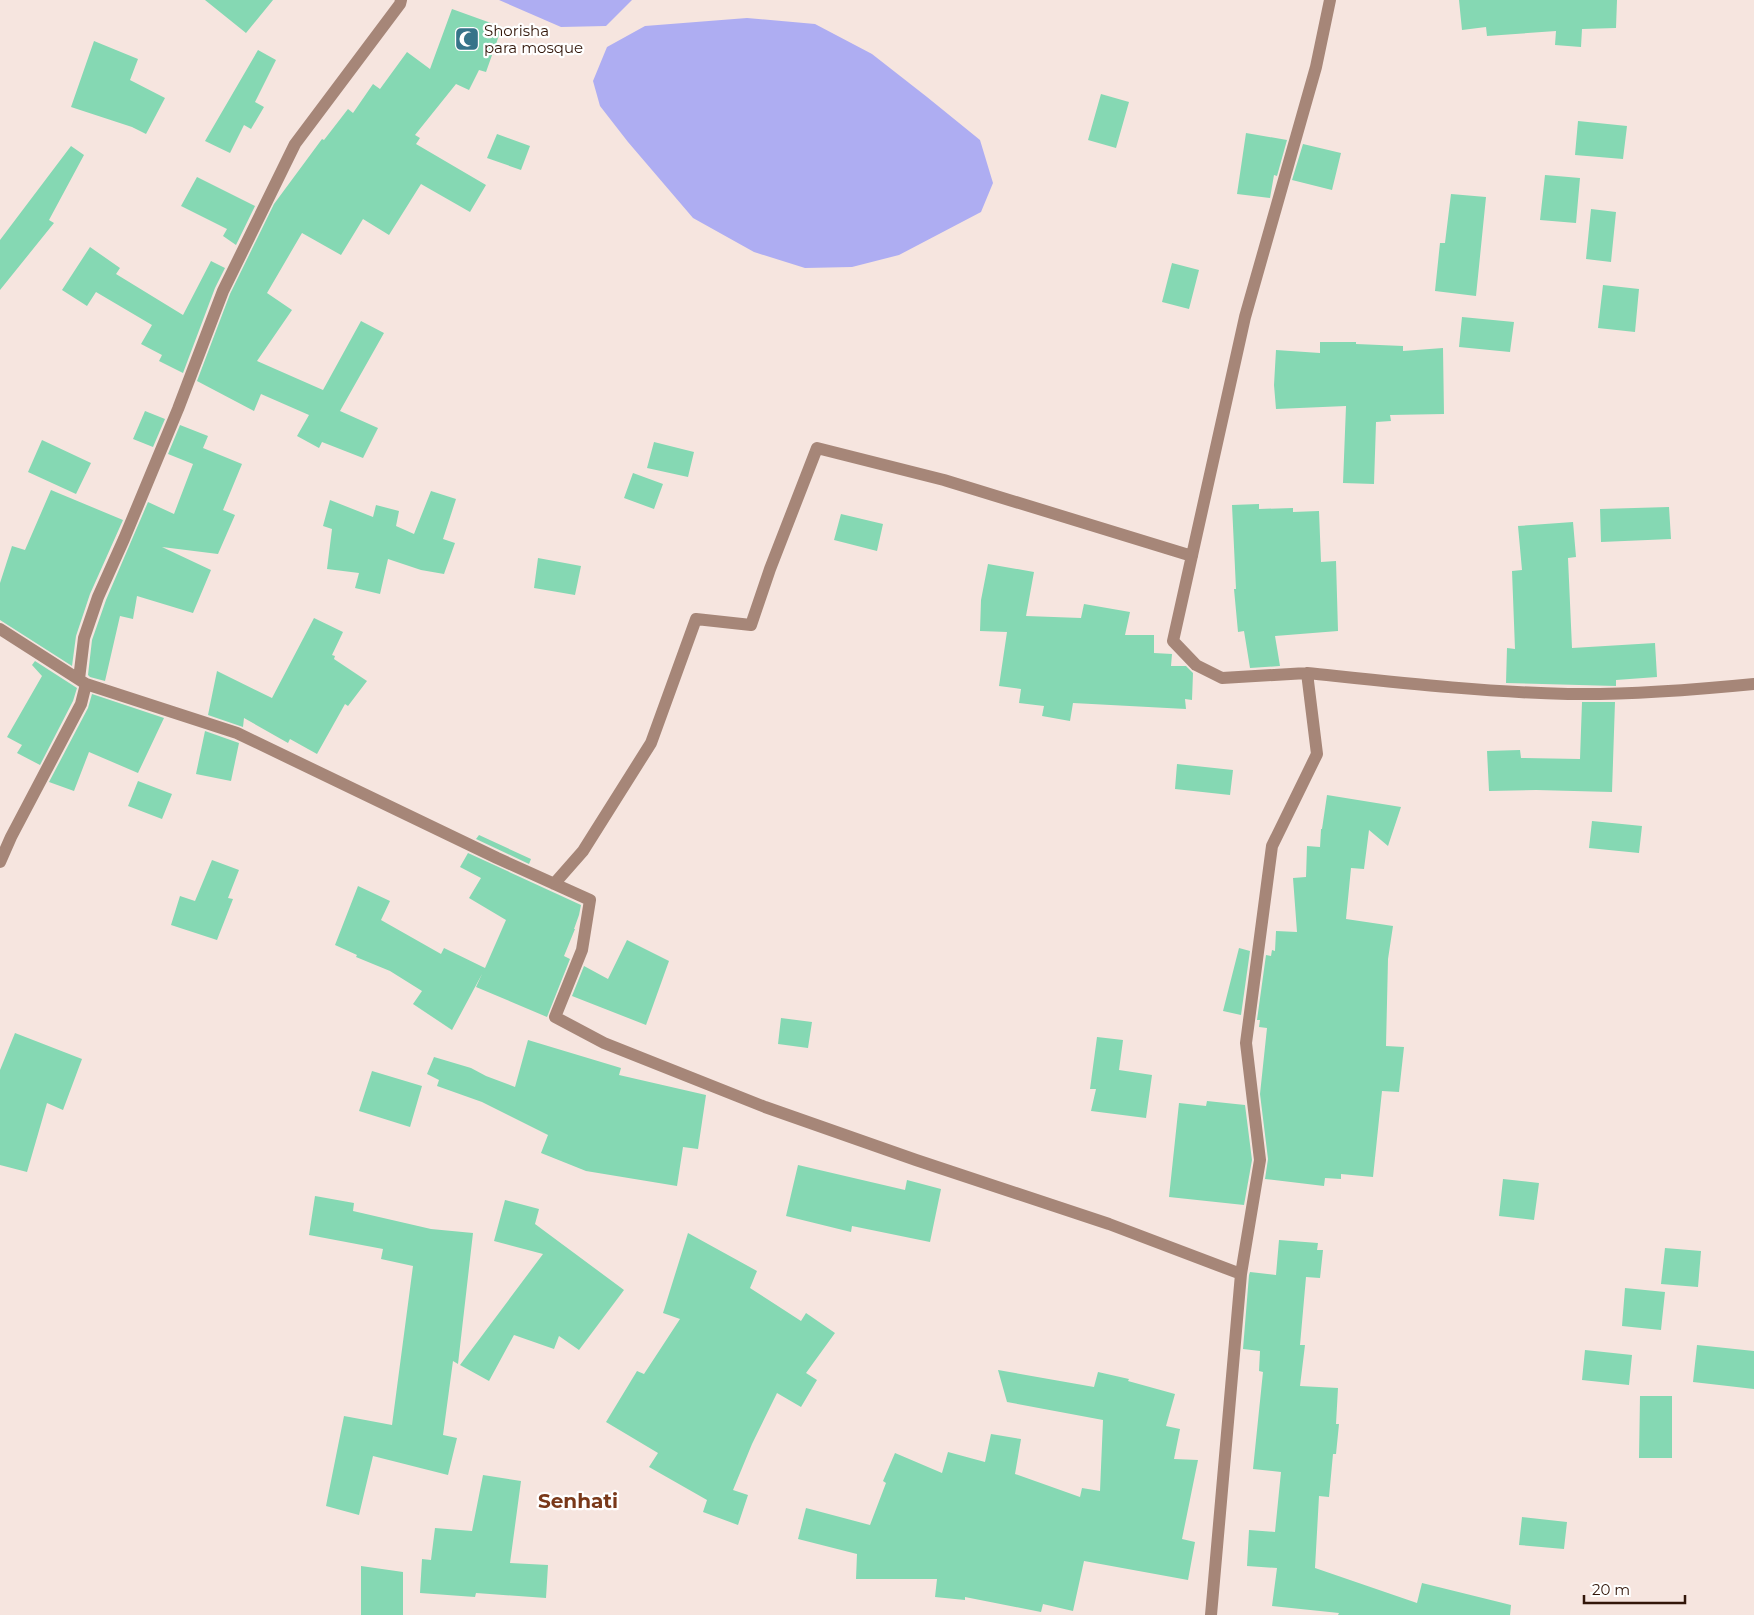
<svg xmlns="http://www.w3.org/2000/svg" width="1754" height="1615" font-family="Montserrat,sans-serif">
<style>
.water{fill:#aeadf2}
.building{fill:#85d8b3}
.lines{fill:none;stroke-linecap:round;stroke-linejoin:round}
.minor{stroke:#a68678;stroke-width:12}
.labels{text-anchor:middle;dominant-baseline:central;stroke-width:4.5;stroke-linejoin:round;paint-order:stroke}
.poi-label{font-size:15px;fill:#321609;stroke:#fff;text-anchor:start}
.district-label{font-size:20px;font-weight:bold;fill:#793819;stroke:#fff}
</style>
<rect width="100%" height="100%" fill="#f6e5df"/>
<!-- water -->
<path class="water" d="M499,0H632L606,26L561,27Z
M747,18L815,24L872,54L927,97L980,140L993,183L981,212L899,255L852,267L805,268L754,252L693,218L628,142L600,106L593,81L607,47L645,26Z"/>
<!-- building -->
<path class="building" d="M205,0H273L246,33Z
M1459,0H1617L1616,28L1582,29L1581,47L1555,45L1556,31L1487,36L1486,27L1462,30Z
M452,9L502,27L486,72L479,70L469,90L456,84L415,135L420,138L416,144L486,185L470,212L421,184L389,235L363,219L341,255L302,233L267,293L292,310L257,361L323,390L361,321L384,333L340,411L378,428L363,458L322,442L319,448L297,436L309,415L261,394L254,411L197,381L230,294L274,204L322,139L324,140L348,109L353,113L373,84L380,89L407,52L430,69Z
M94,41L138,59L130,80L165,98L146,134L132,127L71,107Z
M258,50L276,60L255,102L264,107L251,129L244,125L230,153L205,141Z
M1101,94L1129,102L1116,148L1088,140Z
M1578,121L1627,126L1623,159L1575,155Z
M1246,133L1287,140L1277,176L1274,175L1270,198L1237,194Z
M497,134L530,146L521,170L487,158Z
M1303,144L1341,153L1332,190L1292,180Z
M71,146L84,155L49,220L54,223L0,290V240Z
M1545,175L1580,178L1576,223L1540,220Z
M197,177L255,206L236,245L223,236L227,229L181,206Z
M1451,194L1486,197L1476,296L1435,291L1440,243H1445Z
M1591,209L1616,212L1611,262L1586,259Z
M90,247L120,268L116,274L183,315L211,261L225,268L215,288L183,373L159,361L162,355L141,344L152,325L96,292L87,306L62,290Z
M1172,263L1199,270L1189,309L1162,302Z
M1603,285L1639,289L1635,332L1598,328Z
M1462,317L1514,322L1510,352L1459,347Z
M1320,342H1356V344L1403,346V351L1443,348L1444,414L1390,415L1391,421L1376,422L1374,484L1343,483L1346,406L1276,409L1274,385L1276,350L1320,353Z
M145,411L165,419L153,447L133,439Z
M180,425L208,436L203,448L242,464L223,510L235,515L218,554L162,547L211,570L193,613L137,596L133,619L120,616L105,681L90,677L88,675L92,640L106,600L148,502L174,514L193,464L168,454Z
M42,440L91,463L76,494L28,472Z
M654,442L694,452L688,477L647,468Z
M633,473L663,484L654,509L624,498Z
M51,490L123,520L90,594L76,636L72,666L0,620V583L12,546L25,550Z
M431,491L456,499L443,539L455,543L444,574L421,570L388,559L380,594L355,588L359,573L327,569L332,529L323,526L330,500L373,517L376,505L399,511L396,526L414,534Z
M1259,504V509L1293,508V512L1319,511L1321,562L1336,561L1338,631L1275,636L1280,666L1250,668L1244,631L1238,632L1234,589H1236L1232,505Z
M1669,507L1671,539L1601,542L1600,509Z
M841,514L883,524L877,551L834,540Z
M1573,522L1576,557L1568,558L1572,648L1655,643L1657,677L1616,680V686L1506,683L1507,648L1515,649L1512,571L1522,570L1518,526Z
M538,558L581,566L575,595L534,588Z
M988,564L1034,572L1026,616L1081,618L1084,604L1130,612L1125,635H1154V653L1172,654L1171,666H1186L1193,673L1192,700L1185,699L1186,709L1073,703L1070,721L1042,716L1044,706L1019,703L1021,689L999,686L1007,632L980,631L981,600Z
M314,618L343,632L332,655L335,656L334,659L367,681L348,706L345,704L317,754L290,739L288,743L244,718L243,727L208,715L217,671L272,698Z
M35,661L77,688L73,701L40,765L17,753L22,745L7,737L42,676L32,665Z
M92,694L164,718L138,773L89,752L74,791L49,782L88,708Z
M1582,702H1615L1612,792L1536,790L1489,791L1487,751L1520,750L1521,758L1580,759Z
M205,731L239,743L231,781L196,774Z
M1177,764L1233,770L1230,795L1175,789Z
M138,781L172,794L162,819L128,806Z
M1327,795L1401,807L1388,846L1369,830L1364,869L1351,868L1346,919L1393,926L1388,959L1386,1046L1404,1047L1399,1092L1382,1091L1373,1177L1341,1174V1179L1325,1178L1324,1186L1265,1179L1268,1159L1260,1094L1267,1028L1259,1027L1260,1020H1257L1266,955L1271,956L1272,950L1275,951L1276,931L1297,932L1293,878L1306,877L1307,846L1320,847L1321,829H1322Z
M1592,821L1642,826L1639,853L1589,848Z
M479,835L531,859L529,864L476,839Z
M468,853L581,905L579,915L574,929H575L564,956L570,959L547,1017L476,987L482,974L452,1030L413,1004L422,991L390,971L356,957L357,955L335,945L358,886L390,901L381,920L441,954L444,948L485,968L506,920L469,898L481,878L460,867Z
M212,860L239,870L228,898L233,899L217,940L171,925L180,896L195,901Z
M627,940L669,961L646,1025L572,996L584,966L608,979Z
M1239,948L1250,951L1241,1015L1223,1011Z
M781,1018L812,1022L808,1048L778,1044Z
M15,1033L82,1059L63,1110L47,1103L27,1172L0,1165V1070Z
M1097,1037L1123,1040L1119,1070L1152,1075L1146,1118L1091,1111L1096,1089H1090Z
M528,1040L621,1068L619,1075L706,1095L698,1149L683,1147L677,1186L586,1171L541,1153L548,1135L482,1102L437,1086L439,1080L427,1074L434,1057L471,1068L486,1076L515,1087Z
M372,1071L422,1086L410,1127L359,1111Z
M1207,1101L1245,1105L1252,1160L1244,1205L1169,1197L1179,1103L1206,1106Z
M798,1165L905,1190L907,1180L941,1189L930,1242L852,1226L851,1232L786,1216Z
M1503,1179L1539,1183L1534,1220L1499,1216Z
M315,1196L354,1203L353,1211L431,1229L473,1233L458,1364L453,1361L443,1435L457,1438L448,1475L373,1456L359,1515L326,1506L344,1416L392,1425L413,1266L381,1259L383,1249L309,1235Z
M505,1200L539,1209L535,1224L624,1290L579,1350L559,1336L554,1349L514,1335L489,1381L460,1365L543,1254L494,1241Z
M688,1233L757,1271L750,1288L801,1321L806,1313L835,1333L806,1373L817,1380L801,1407L777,1393L752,1444L733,1490L748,1495L738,1525L703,1512L707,1500L649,1467L658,1453L606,1422L637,1371L644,1374L680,1319L663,1313Z
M1279,1240L1318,1243L1317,1250H1323L1320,1278L1306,1277L1300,1345H1305L1300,1386L1338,1388L1336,1424H1339L1336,1454H1333L1329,1497L1319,1496L1315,1568L1417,1603L1422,1583L1511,1605L1510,1615H1338L1339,1613L1272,1606L1277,1568L1247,1566L1249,1530L1275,1532L1281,1472L1253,1469L1263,1372L1259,1371L1260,1351L1243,1349L1249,1275L1250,1272L1276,1275Z
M1665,1248L1701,1251L1698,1287L1661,1284Z
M1625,1288L1665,1292L1661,1330L1622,1326Z
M1697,1345L1754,1351V1389L1693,1382Z
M1585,1350L1632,1355L1629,1385L1582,1380Z
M998,1370L1094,1387L1098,1372L1129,1379L1128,1381L1175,1394L1166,1426L1180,1429L1174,1459L1198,1460L1182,1539L1195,1542L1188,1580L1084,1561L1073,1611L1043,1604L1041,1612L965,1597V1600L935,1597L937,1579H856L857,1554L798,1539L806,1508L870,1525L886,1483L883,1481L895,1453L942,1473L948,1452L985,1462L991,1434L1021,1439L1015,1474L1080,1497L1082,1488L1100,1491L1103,1420L1007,1402Z
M1640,1396H1672V1458H1639Z
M483,1475L521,1481L510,1563L548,1565L546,1598L476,1593L475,1597L420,1593L422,1559L431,1560L435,1528L472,1531Z
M1522,1517L1567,1522L1564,1549L1519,1545Z
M361,1566L403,1572V1615H361Z"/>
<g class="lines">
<!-- minor -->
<path class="minor" d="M0,629L86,684L81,704L11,837L0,862
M1307,673L1222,678L1196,665L1173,641L1245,317L1316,67L1330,0
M79,679L84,638L98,597L124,539L178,409L223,291L295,144L400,4L401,0
M86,684L237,733L497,858L590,900L582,950L555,1017L604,1043L765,1107L916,1160L1109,1224L1241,1274L1211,1615
M554,884L583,851L651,743L696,619L751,625L770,569L817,448L944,480L1192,556
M1241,1274L1260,1160L1246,1043L1272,846L1317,754L1307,673C1394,682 1481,692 1568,694C1630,695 1693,690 1754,684"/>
</g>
<!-- icons -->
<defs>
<symbol id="mosque-square" viewBox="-11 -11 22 22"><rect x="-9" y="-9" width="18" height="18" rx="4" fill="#367389" stroke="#fff"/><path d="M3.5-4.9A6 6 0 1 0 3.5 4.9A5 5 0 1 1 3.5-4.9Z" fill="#fff"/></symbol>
</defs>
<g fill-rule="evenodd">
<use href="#mosque-square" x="453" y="25" width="28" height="28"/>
</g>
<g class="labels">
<!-- poi labels -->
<g class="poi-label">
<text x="484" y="30">Shorisha<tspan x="484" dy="17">para mosque</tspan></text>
</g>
<!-- district labels -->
<g class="district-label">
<text x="578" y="1501">Senhati</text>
</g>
</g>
<!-- scale -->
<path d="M1584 1595v8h101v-8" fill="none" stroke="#321609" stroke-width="2.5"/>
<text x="1592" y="1595" font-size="15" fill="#321609" stroke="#ffffff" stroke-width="4" paint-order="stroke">20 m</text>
</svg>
